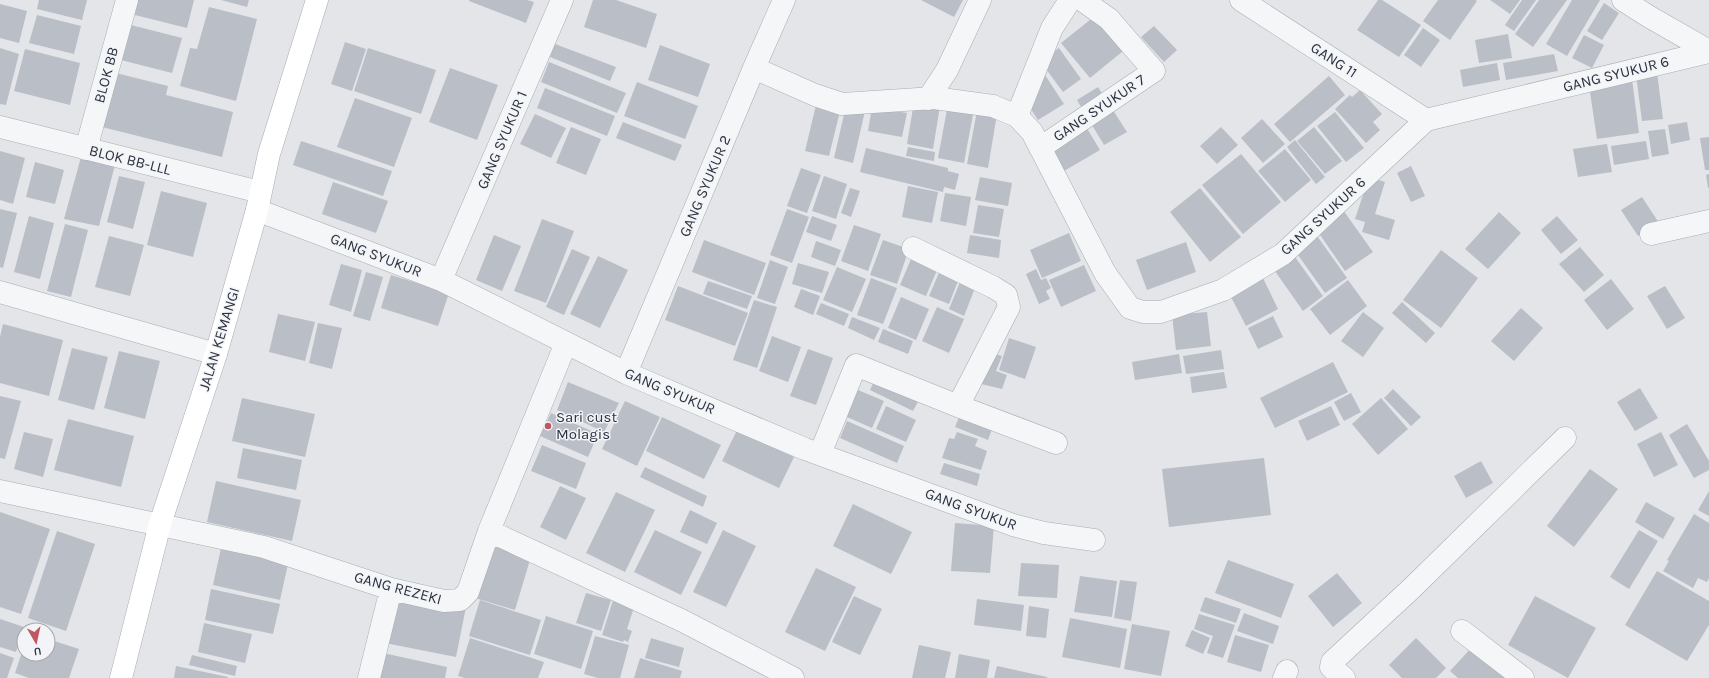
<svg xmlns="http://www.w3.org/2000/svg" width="1709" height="678" font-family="Karla,sans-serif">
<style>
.building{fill:#babec6}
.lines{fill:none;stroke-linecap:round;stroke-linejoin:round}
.street-casing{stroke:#a8acb3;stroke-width:23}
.secondary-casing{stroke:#a8acb3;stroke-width:23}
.street{stroke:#f5f6f8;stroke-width:22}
.secondary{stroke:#fff;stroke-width:22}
.poi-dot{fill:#c15561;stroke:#f2f4f7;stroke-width:1.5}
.labels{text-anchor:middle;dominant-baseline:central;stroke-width:3;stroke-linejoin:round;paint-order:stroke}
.street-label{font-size:15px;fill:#2c3340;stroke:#f2f4f7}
.poi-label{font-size:15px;fill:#2c3340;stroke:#f2f4f7;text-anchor:start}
</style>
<rect width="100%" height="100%" fill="#e3e5e9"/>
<!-- building -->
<path class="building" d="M39,0H87L82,20L37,9Z
M135,0H194L187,28L131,14Z
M221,0H249L247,7Z
M469,0H527L534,2L526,23L469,1Z
M593,0H616L657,14L646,48L584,27Z
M921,0H963L954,17Z
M1378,0H1382L1421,25L1399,57L1357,30Z
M1438,0H1475L1477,1L1450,40L1423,21Z
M1490,0H1520L1510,14Z
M1522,0H1536L1514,31L1505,25Z
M1539,0H1567L1533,47L1515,34Z
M1572,0H1600L1567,56L1546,44Z
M1604,3L1619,13L1602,40L1587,31Z
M0,4L27,11L19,43L0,38Z
M209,7L257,19L236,101L180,86L190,48L197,49Z
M1100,12L1128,47L1090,78L1061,43Z
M37,15L81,26L74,54L29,43Z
M123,23L182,38L172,73L113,58Z
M1154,26L1177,50L1164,62L1141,37Z
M1423,28L1440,40L1421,67L1404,55Z
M1508,34L1512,58L1479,63L1475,40Z
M1584,35L1604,45L1592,68L1572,58Z
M345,42L366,49L352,91L331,84Z
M555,44L616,67L610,81L550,57Z
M660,45L710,64L698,97L648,80Z
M0,48L19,54L6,105L0,104Z
M368,48L436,70L421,114L354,91Z
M1059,48L1081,79L1063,92L1040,61Z
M25,49L80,63L70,105L14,91Z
M1554,54L1558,71L1506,80L1503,63Z
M549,62L626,93L617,113L541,82Z
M1497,63L1500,80L1463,87L1460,70Z
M450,68L498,85L477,140L429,122Z
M108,71L168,86L166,95L233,112L222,157L94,125Z
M1043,72L1064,104L1038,120L1017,88Z
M1657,72L1663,119L1642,121L1636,75Z
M1329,76L1345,95L1290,142L1274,124Z
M1632,79L1639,133L1597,139L1589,85Z
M637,82L698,106L685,139L624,116Z
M1098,87L1127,132L1104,145L1077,100Z
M545,88L615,116L607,136L537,108Z
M1360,90L1382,114L1373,122L1380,130L1366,143L1335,109L1350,95L1352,97Z
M355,98L412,118L394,167L337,147Z
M817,101L841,107L829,156L805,151Z
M914,102L940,106L933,149L907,144Z
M948,104L974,109L964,163L938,158Z
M846,106L865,111L853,163L834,158Z
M872,107L907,113L902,137L868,131Z
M977,111L997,114L988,168L967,164Z
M1335,112L1364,148L1346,162L1317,126Z
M535,114L566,128L551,158L520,144Z
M1079,115L1100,150L1064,171L1044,136Z
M1262,119L1285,144L1263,163L1241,138Z
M623,122L682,145L675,161L616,138Z
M1687,122L1690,140L1671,144L1668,125Z
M571,127L601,139L586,175L556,163Z
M1221,127L1238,145L1217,164L1200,146Z
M1314,127L1342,161L1325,174L1297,141Z
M1665,129L1669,154L1652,157L1648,131Z
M1709,137V170H1705L1700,138Z
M1295,140L1325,177L1316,184L1287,147Z
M301,141L392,171L383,196L293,165Z
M1646,141L1649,159L1614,165L1611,146Z
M1607,144L1612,172L1578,177L1573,149Z
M908,147L935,152L934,161L906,156Z
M866,148L948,168V171L959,174L955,190L944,187L943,192L860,172Z
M1285,149L1311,180L1285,202L1258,171Z
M0,151L25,158L13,204L0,200Z
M1241,154L1281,202L1243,234L1202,185Z
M81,157L115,165L99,226L64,219Z
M35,162L64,170L55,204L26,197Z
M1411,166L1425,196L1411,202L1397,173Z
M801,168L821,175L807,213L787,206Z
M1709,174V188H1708L1706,175Z
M119,176L145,182L133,229L107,222Z
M824,176L847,184L836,219L812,211Z
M980,177L1012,183L1008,206L975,200Z
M1369,177L1385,182L1375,214L1395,220L1389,240L1362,232L1365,222L1355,219Z
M333,182L388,201L376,233L322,214Z
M908,186L938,192L932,223L902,217Z
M850,188L860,191L851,217L841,213Z
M1200,188L1241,237L1210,262L1170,212Z
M161,191L207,203L193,257L147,245Z
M945,193L971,197L966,226L940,221Z
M1642,197L1659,223L1638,236L1621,210Z
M978,205L1004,209L999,237L973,233Z
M0,209L17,213L3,268L0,267Z
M787,209L809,217L792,263L770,255Z
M1343,210L1373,252L1345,271L1316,229Z
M1499,212L1521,233L1488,269L1465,249Z
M29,216L54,223L40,279L14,272Z
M812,216L837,225L831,241L806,232Z
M1557,216L1578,240L1561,254L1541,230Z
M542,219L574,231L546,303L514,291Z
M65,224L88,230L71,297L47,291Z
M854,225L881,234L868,271L841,261Z
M1069,233L1081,261L1042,278L1030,250Z
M1315,233L1347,278L1325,293L1293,248Z
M494,235L521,246L502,291L476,280Z
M970,235L1001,240L999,258L967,253Z
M109,236L144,245L130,296L95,287Z
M704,240L766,263L754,295L692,272Z
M883,240L909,249L897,284L870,275Z
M816,241L841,250L835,266L811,257Z
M1186,242L1196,272L1147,290L1136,260Z
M1580,247L1604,275L1584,292L1559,264Z
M572,249L590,257L564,315L546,307Z
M1290,250L1323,296L1303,311L1270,264Z
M1441,250L1478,278L1441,328L1403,300Z
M914,252L940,263L926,296L900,285Z
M598,256L628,270L600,328L570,314Z
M770,260L788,267L775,304L757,298Z
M798,263L829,272L822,293L792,284Z
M341,264L362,270L351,312L329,305Z
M1084,265L1096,291L1061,307L1049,280Z
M837,267L866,279L852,312L823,300Z
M941,268L960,276L949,304L929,296Z
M1036,269L1041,280L1046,278L1051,288L1046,291L1050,299L1039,304L1026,274Z
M366,272L383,277L370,321L353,316Z
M391,275L449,293L438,326L381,308Z
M871,278L897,288L883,324L857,315Z
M1263,278L1278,309L1246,326L1230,295Z
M1611,279L1634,309L1607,330L1584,300Z
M1348,280L1367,306L1330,335L1310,309Z
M708,281L752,296L747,309L703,294Z
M960,282L975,288L964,316L949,309Z
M678,286L748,313L735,346L665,320Z
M1665,286L1685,318L1667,329L1647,296Z
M801,289L820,296L813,315L794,307Z
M901,297L929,309L916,340L888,328Z
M754,300L777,307L757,368L733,360Z
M1402,302L1435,333L1426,343L1392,313Z
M821,303L849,314L844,326L816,314Z
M937,307L964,319L949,353L922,341Z
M1521,308L1543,328L1514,361L1491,341Z
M1207,312L1211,346L1176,350L1172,315Z
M1363,312L1384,328L1363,357L1341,341Z
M278,314L315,322L305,361L269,352Z
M1273,316L1283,337L1258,349L1248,328Z
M852,317L880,328L874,340L848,328Z
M318,323L342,328L332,369L309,363Z
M3,324L63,340L49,396L0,383V337Z
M883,329L913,341L908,354L878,342Z
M772,336L801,347L788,382L759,371Z
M1009,338L1036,347L1025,379L999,370Z
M72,348L108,357L94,410L58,400Z
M808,349L833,358L816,405L790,396Z
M1221,350L1224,369L1186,374L1183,356Z
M119,351L160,361L145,419L104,408Z
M988,352L1002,356L996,371L1007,375L1002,389L977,383Z
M1179,354L1182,373L1135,380L1132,362Z
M1333,362L1348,392L1275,428L1260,398Z
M1224,372L1227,388L1192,393L1190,377Z
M876,377L920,398L913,411L870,390Z
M568,382L619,403L604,432L557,410Z
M1640,388L1658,418L1635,431L1617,402Z
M1393,389L1421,417L1411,426L1384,398Z
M858,390L884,401L872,428L847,417Z
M1351,393L1361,412L1344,421L1334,402Z
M0,396L21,401L5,459L0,458Z
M242,398L315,414L305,457L232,441Z
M1381,398L1408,429L1378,455L1352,424Z
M625,401L660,417L637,466L602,449Z
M886,406L916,420L906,442L876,429Z
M1331,406L1340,425L1307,441L1298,421Z
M961,412L994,424L988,440L955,427Z
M551,413L598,434L588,457L540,436Z
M662,417L721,445L704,479L646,451Z
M68,419L134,436L121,487L54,470Z
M847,421L904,446L897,463L840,438Z
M1687,424L1709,461V470L1694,478L1669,435Z
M737,430L794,457L779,488L722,461Z
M24,432L53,439L43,477L14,469Z
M957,432L978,439L975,446L987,451L981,470L942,458L949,438L954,439Z
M1661,432L1678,465L1654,477L1637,444Z
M542,445L586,463L576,489L531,471Z
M243,448L302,460L296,490L237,478Z
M1264,458L1271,515L1169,527L1162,469Z
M1481,461L1493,483L1466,498L1454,476Z
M944,463L980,474L977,486L940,474Z
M645,467L707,496L703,507L640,477Z
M1590,469L1618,489L1574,547L1547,526Z
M216,481L301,500L292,541L207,522Z
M560,486L586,498L566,540L540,527Z
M1709,491V516L1698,510Z
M616,492L655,510L625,572L586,553Z
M1646,502L1675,518L1663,539L1635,522Z
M853,504L912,532L891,574L833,546Z
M690,510L717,523L707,544L680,532Z
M0,512L50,529L21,614L0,607Z
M1694,514L1709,523V578L1707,582L1698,578L1693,588L1663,571L1669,561L1667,560Z
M955,523L994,526L990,573L951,571Z
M655,530L702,552L681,595L634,572Z
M723,530L756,546L726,607L693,592Z
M1639,530L1658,541L1629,589L1610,577Z
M57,531L95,544L66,631L28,618Z
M492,541L532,553L515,610L475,598Z
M221,548L288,564L280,600L213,585Z
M1228,560L1294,584L1281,618L1215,593Z
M1021,563L1059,565L1057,598L1018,596Z
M816,568L856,587L825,651L785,632Z
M1657,571L1709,601V625L1687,661L1625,625Z
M1337,573L1362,603L1333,627L1308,596Z
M1080,576L1117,581L1112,617L1074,612Z
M1120,580L1137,582L1131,621L1114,618Z
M211,589L280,604L273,634L205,620Z
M395,593L466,607L456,657L385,643Z
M586,593L611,600L601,631L576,623Z
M615,594L636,601L627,629L632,631L628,642L624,640L623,642L602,635Z
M854,596L882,609L860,655L832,642Z
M1535,596L1596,628L1568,678L1508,645Z
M1205,597L1241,609L1236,623L1200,611Z
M977,599L1024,605L1021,631L974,625Z
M480,600L541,620L530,655L469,636Z
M1029,606L1049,609L1046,638L1026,636Z
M1244,613L1279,626L1273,644L1237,631Z
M1199,614L1235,625L1223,658L1207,653L1213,636L1194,629Z
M546,616L593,631L581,669L534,654Z
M1070,618L1127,629L1120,668L1062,657Z
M0,619L24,627L16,652L0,647Z
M204,623L252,634L245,663L198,652Z
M1132,624L1170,631L1161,676L1124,669Z
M1192,630L1210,638L1203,654L1185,646Z
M1235,635L1269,645L1261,672L1227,662Z
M595,636L629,645L620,678H598L584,674Z
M470,638L544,662L538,678H465L458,676Z
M651,638L684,648L679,667L645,658Z
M1416,638L1446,668L1436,678H1402L1389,665Z
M48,639L79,649L69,678H29L15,673L24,646V654H48Z
M919,645L951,652L945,678H912Z
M1473,646L1506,676L1505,678H1458L1450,671Z
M0,653L14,658L7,678H0Z
M383,653L447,667L445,678H377Z
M959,654L990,660L987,678H955Z
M192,655L237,666L235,676L189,665Z
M640,658L682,671L680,678H634Z
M176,666L228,677V678H174Z
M997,666L1047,677V678H994Z"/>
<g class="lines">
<defs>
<path id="street" d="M1241,0L1426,120
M1623,0L1648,16L1709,51
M754,68L815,95L842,104L934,98L993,106L1017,116L1032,132L1105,273L1130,308L1143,312H1161L1223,290L1283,254L1426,120L1709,52
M928,99L947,70L980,0
M1017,116L1052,28L1070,0
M0,127L260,192
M1040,148L1154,71L1109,19L1082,0
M86,149L127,0
M257,210L441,280L626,373L805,449L1013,525L1044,533L1094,540
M1651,234L1709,221
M913,248L993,287L1006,295L1009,307L958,406
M441,280L562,0
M0,292L216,354
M626,373L754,68L784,0
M820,454L856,365L958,406L1056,443
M0,491L264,547L391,589L444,601L460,600L468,592L489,531L566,343
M489,531L681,620L793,678
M1462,631L1523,678
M369,678L391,589
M1284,678L1287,671
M1344,678L1331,667L1332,662L1412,588L1565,438"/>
<path id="secondary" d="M121,678L160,524L216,354L257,210L269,154L317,0"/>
</defs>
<!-- street casing -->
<use href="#street" class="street-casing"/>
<!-- secondary casing -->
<use href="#secondary" class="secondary-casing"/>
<!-- street -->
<use href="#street" class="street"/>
<!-- secondary -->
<use href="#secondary" class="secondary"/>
</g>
<!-- markers -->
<circle class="poi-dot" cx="548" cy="426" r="4"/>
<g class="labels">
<!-- street labels -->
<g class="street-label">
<text transform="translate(1334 60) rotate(33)">GANG 11</text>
<text transform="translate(1616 74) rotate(-14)">GANG SYUKUR 6</text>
<text transform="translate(106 75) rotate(-75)">BLOK BB</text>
<text transform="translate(1099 108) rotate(-34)">GANG SYUKUR 7</text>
<text transform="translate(502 140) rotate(-67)">GANG SYUKUR 1</text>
<text transform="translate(130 160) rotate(14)">BLOK BB-LLL</text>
<text transform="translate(705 186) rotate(-67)">GANG SYUKUR 2</text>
<text transform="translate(1323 216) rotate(-42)">GANG SYUKUR 6</text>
<text transform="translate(376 255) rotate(21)">GANG SYUKUR</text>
<text transform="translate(219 339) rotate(-73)">JALAN KEMANGI</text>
<text transform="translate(670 391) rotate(23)">GANG SYUKUR</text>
<text transform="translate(971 509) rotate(20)">GANG SYUKUR</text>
<text transform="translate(398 588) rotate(15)">GANG REZEKI</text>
</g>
<!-- poi labels -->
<g class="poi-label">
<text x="556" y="417">Sari cust<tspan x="556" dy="17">Molagis</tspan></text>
</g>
</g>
<!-- north arrow -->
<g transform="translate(36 642) rotate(171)"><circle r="19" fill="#f2f4f7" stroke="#a3a7ae"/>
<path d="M0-3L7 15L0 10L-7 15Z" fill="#c15561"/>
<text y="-6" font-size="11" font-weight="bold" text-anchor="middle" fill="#2c3340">U</text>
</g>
</svg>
